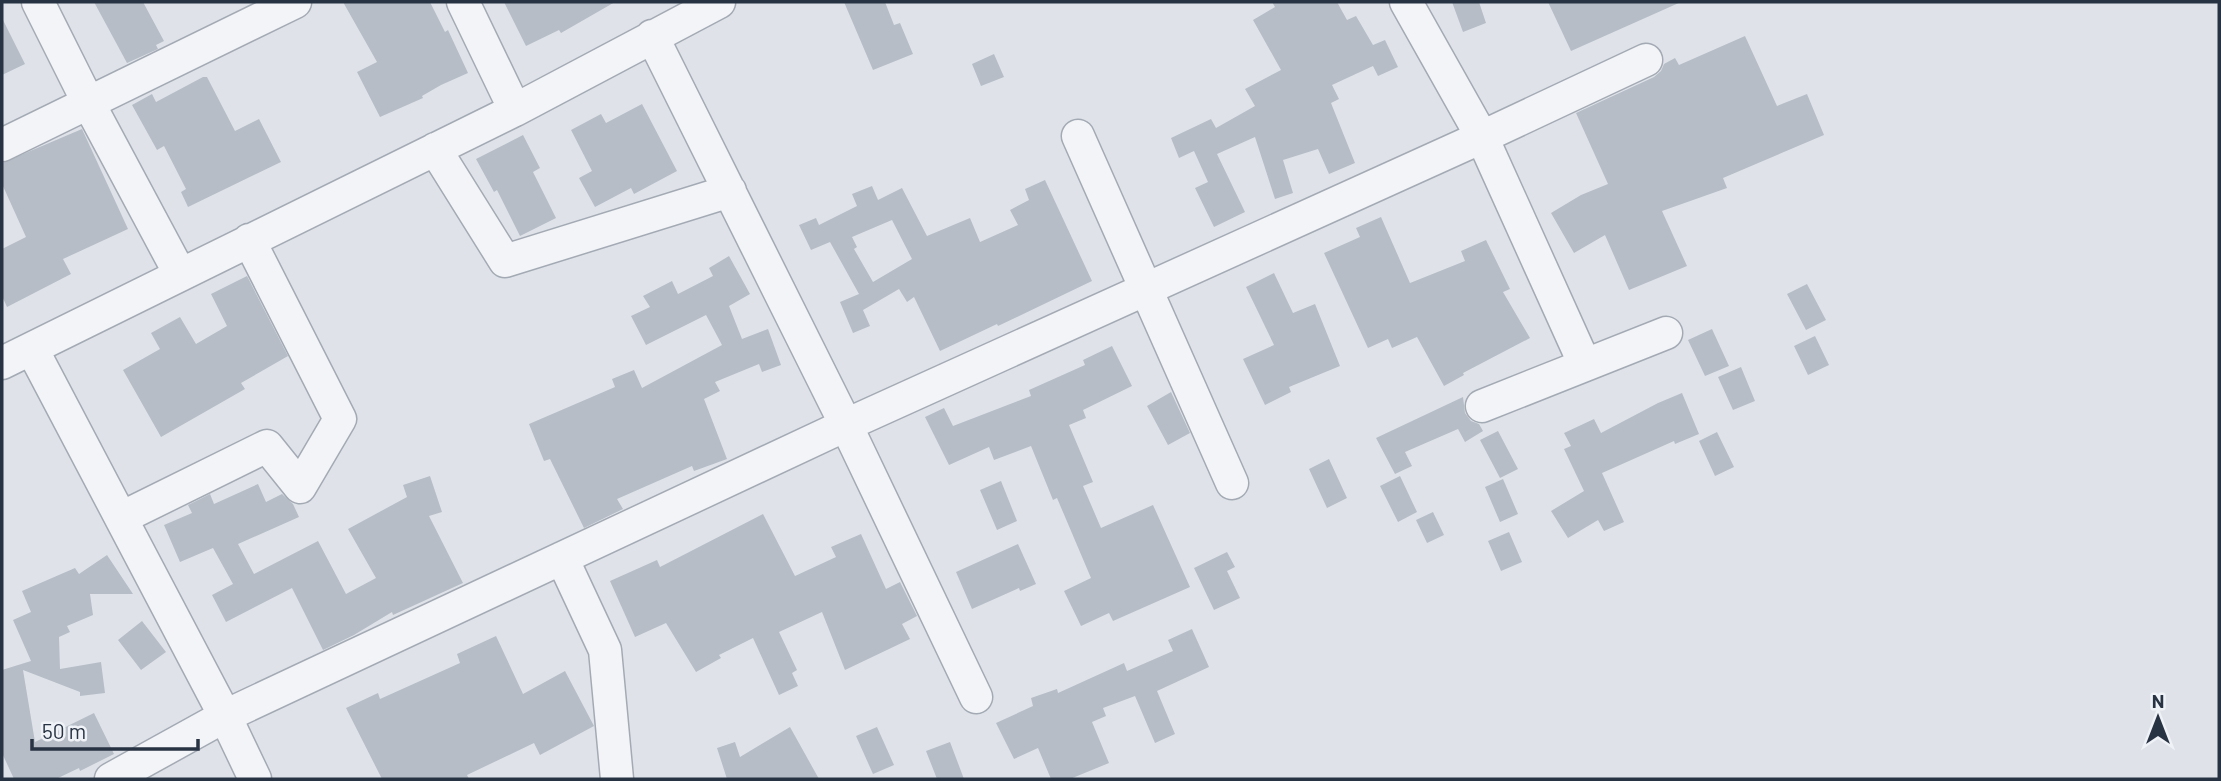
<svg xmlns="http://www.w3.org/2000/svg" width="2221" height="781" font-family="Barlow,sans-serif">
<style>
.building{fill:#b6bdc7;fill-rule:evenodd}
.lines{fill:none;stroke-linecap:round;stroke-linejoin:round}
.minor-casing{stroke:#a4aab4;stroke-width:35}
.minor{stroke:#f2f4f7;stroke-width:32}
</style>
<rect width="100%" height="100%" fill="#dfe3e9"/>
<!-- building -->
<path class="building" d="M94,2H143L164,41L156,45L158,49L127,63Z
M343,2H430L445,32L448,30L468,73L441,85L422,96L423,98L380,117L357,72L377,62Z
M504,2H615L561,33L559,30L526,46Z
M844,2H885L894,25L900,23L913,54L873,70Z
M1272,2H1337L1347,20L1356,16L1373,45L1385,40L1398,67L1378,76L1373,66L1332,85L1339,99L1331,103L1355,163L1329,174L1318,149L1283,160L1293,193L1275,199L1255,137L1217,154L1245,212L1214,227L1195,188L1208,182L1194,151L1179,158L1171,138L1211,119L1216,128L1255,106L1245,89L1281,70L1253,20L1275,7Z
M1452,2H1479L1486,23L1463,32Z
M1548,2H1681L1571,51Z
M2,18L25,64L2,75Z
M1745,36L1777,106L1807,94L1824,135L1723,178L1727,188L1662,211L1687,266L1629,290L1605,235L1574,253L1551,213L1581,195L1608,184L1576,113L1654,77L1661,71L1664,64L1675,58L1679,65Z
M994,54L1004,77L981,86L972,64Z
M203,77H207L235,131L259,119L281,162L188,207L181,192L186,189L164,146L157,150L132,105L152,94L156,102Z
M642,104L677,171L634,194L631,188L595,207L579,178L592,171L571,130L601,114L606,123Z
M82,129L128,229L63,259L71,274L7,307L2,296V249L26,237L2,184V163Z
M523,135L540,168L533,172L556,218L520,236L497,190L494,192L476,159Z
M1045,180L1092,281L998,326L997,324L940,351L914,297L907,302L899,289L863,310L870,326L853,333L840,302L859,294L830,242L811,250L799,225L816,218L819,225L857,206L852,194L872,186L878,200L902,188L927,236L970,218L980,242L1018,225L1010,210L1029,200L1025,189ZM892,220L912,259L873,282L854,249L857,247L852,237Z
M1381,217L1410,283L1465,261L1461,251L1486,240L1510,289L1503,292L1530,338L1463,373L1464,375L1444,386L1417,337L1392,348L1388,339L1368,348L1324,253L1360,237L1356,228Z
M729,256L750,294L729,306L742,339L768,329L781,365L762,372L759,364L715,382L720,391L704,399L727,459L694,471L692,466L617,499L623,509L584,528L550,459L544,461L529,424L615,387L612,379L634,370L642,388L722,345L706,315L646,345L631,316L650,307L643,296L672,281L678,294L713,276L709,268Z
M1274,273L1293,313L1315,304L1340,366L1289,387L1291,392L1265,405L1243,359L1274,345L1246,287Z
M247,276L288,356L241,383L245,389L161,437L123,370L160,349L151,333L180,317L196,344L227,326L211,294Z
M1807,284L1826,320L1806,330L1787,294Z
M1712,329L1729,366L1705,376L1688,340Z
M1815,336L1829,365L1808,375L1794,346Z
M1112,346L1132,386L1083,410L1086,418L1069,425L1093,482L1083,486L1101,528L1153,505L1190,587L1113,621L1109,613L1081,626L1064,591L1091,578L1057,498L1053,500L1031,446L994,460L989,447L949,465L925,417L944,408L953,426L1031,396L1029,390L1085,365L1083,360Z
M1741,367L1755,401L1733,410L1718,377Z
M1171,392L1190,433L1168,445L1147,406Z
M1682,393L1699,434L1675,444L1674,441L1602,473L1624,522L1604,531L1598,520L1568,538L1551,511L1584,491L1564,449L1571,446L1564,433L1594,419L1601,433L1658,403Z
M1463,397L1465,413L1471,421L1479,424L1483,431L1465,442L1458,429L1405,452L1412,466L1395,474L1376,438Z
M1498,431L1518,469L1500,478L1480,440Z
M1717,432L1734,467L1715,476L1699,441Z
M1329,459L1347,498L1327,508L1309,469Z
M430,476L442,512L429,516L463,583L393,615L392,612L354,635L323,650L292,588L226,622L212,595L233,584L213,548L180,562L164,525L192,513L188,505L210,494L214,504L258,484L266,502L282,494L293,504L299,517L238,544L254,574L318,541L346,594L376,578L348,529L407,497L403,485Z
M1400,476L1417,512L1398,522L1380,486Z
M1503,479L1518,514L1500,522L1485,487Z
M1001,481L1017,521L997,530L980,490Z
M1433,512L1444,535L1427,543L1416,520Z
M763,514L795,576L836,557L831,547L861,534L886,589L900,582L917,616L902,624L910,639L845,670L822,612L779,632L797,670L792,673L798,686L779,695L753,638L719,655L721,658L696,672L666,623L635,637L610,581L657,560L660,567Z
M1509,532L1522,562L1501,571L1488,541Z
M1018,544L1036,584L1020,591L1019,588L972,609L956,572Z
M1227,552L1235,567L1227,571L1240,598L1214,610L1194,568Z
M107,555L133,594H90L93,615L67,626L70,632L59,637L60,669L101,662L105,693L80,696V692L23,670L35,742L94,713L114,754L80,771L79,768L56,779H14L2,753V670L31,661L13,620L31,612L22,591L75,568L79,574Z
M142,621L166,652L141,670L118,640Z
M1192,629L1209,667L1157,691L1175,734L1155,743L1135,696L1103,708L1106,716L1092,722L1109,763L1070,779H1051L1038,748L1014,759L996,723L1033,706L1031,698L1057,689L1058,693L1124,663L1127,671L1173,651L1168,640Z
M496,636L523,694L565,671L594,726L540,755L534,743L467,775L469,779H382L346,708L378,693L380,699L460,663L457,654Z
M790,727L819,779H727L717,748L735,742L740,757Z
M877,727L894,765L873,774L856,736Z
M950,742L964,779H937L926,751Z"/>
<g class="lines">
<defs>
<path id="minor" d="M38,2L88,102L180,274
M463,2L515,110
M1406,2L1482,137L1585,365
M652,36L846,425L976,697
M1078,136L1232,483
M2,145L295,2
M435,149L505,261L730,191
M32,349L225,716L255,779
M2,363L515,110L719,2
M1482,406L1666,333
M121,518L267,446L300,487L340,419L249,240
M562,558L605,650L617,779
M111,779L225,716L846,425L1482,137L1646,60"/>
</defs>
<!-- minor casing -->
<use href="#minor" class="minor-casing"/>
<!-- minor -->
<use href="#minor" class="minor"/>
</g>
<!-- border -->
<rect width="2221" height="781" fill="none" stroke="#273242" stroke-width="7"/>
<!-- north arrow -->
<g transform="translate(2158 718)" stroke="#eff2f7" stroke-width="5" paint-order="stroke">
<path d="M0-5L12 26L0 18L-12 26Z" fill="#273242"/>
<text y="-10" font-size="19" font-weight="bold" text-anchor="middle" fill="#273242">N</text>
</g>
<!-- scale -->
<path d="M32 739v10h166v-10" fill="none" stroke="#273242" stroke-width="3.5"/>
<text x="42" y="739" font-size="21" fill="#273242" stroke="#eff2f7" stroke-width="5" paint-order="stroke">50 m</text>
</svg>
